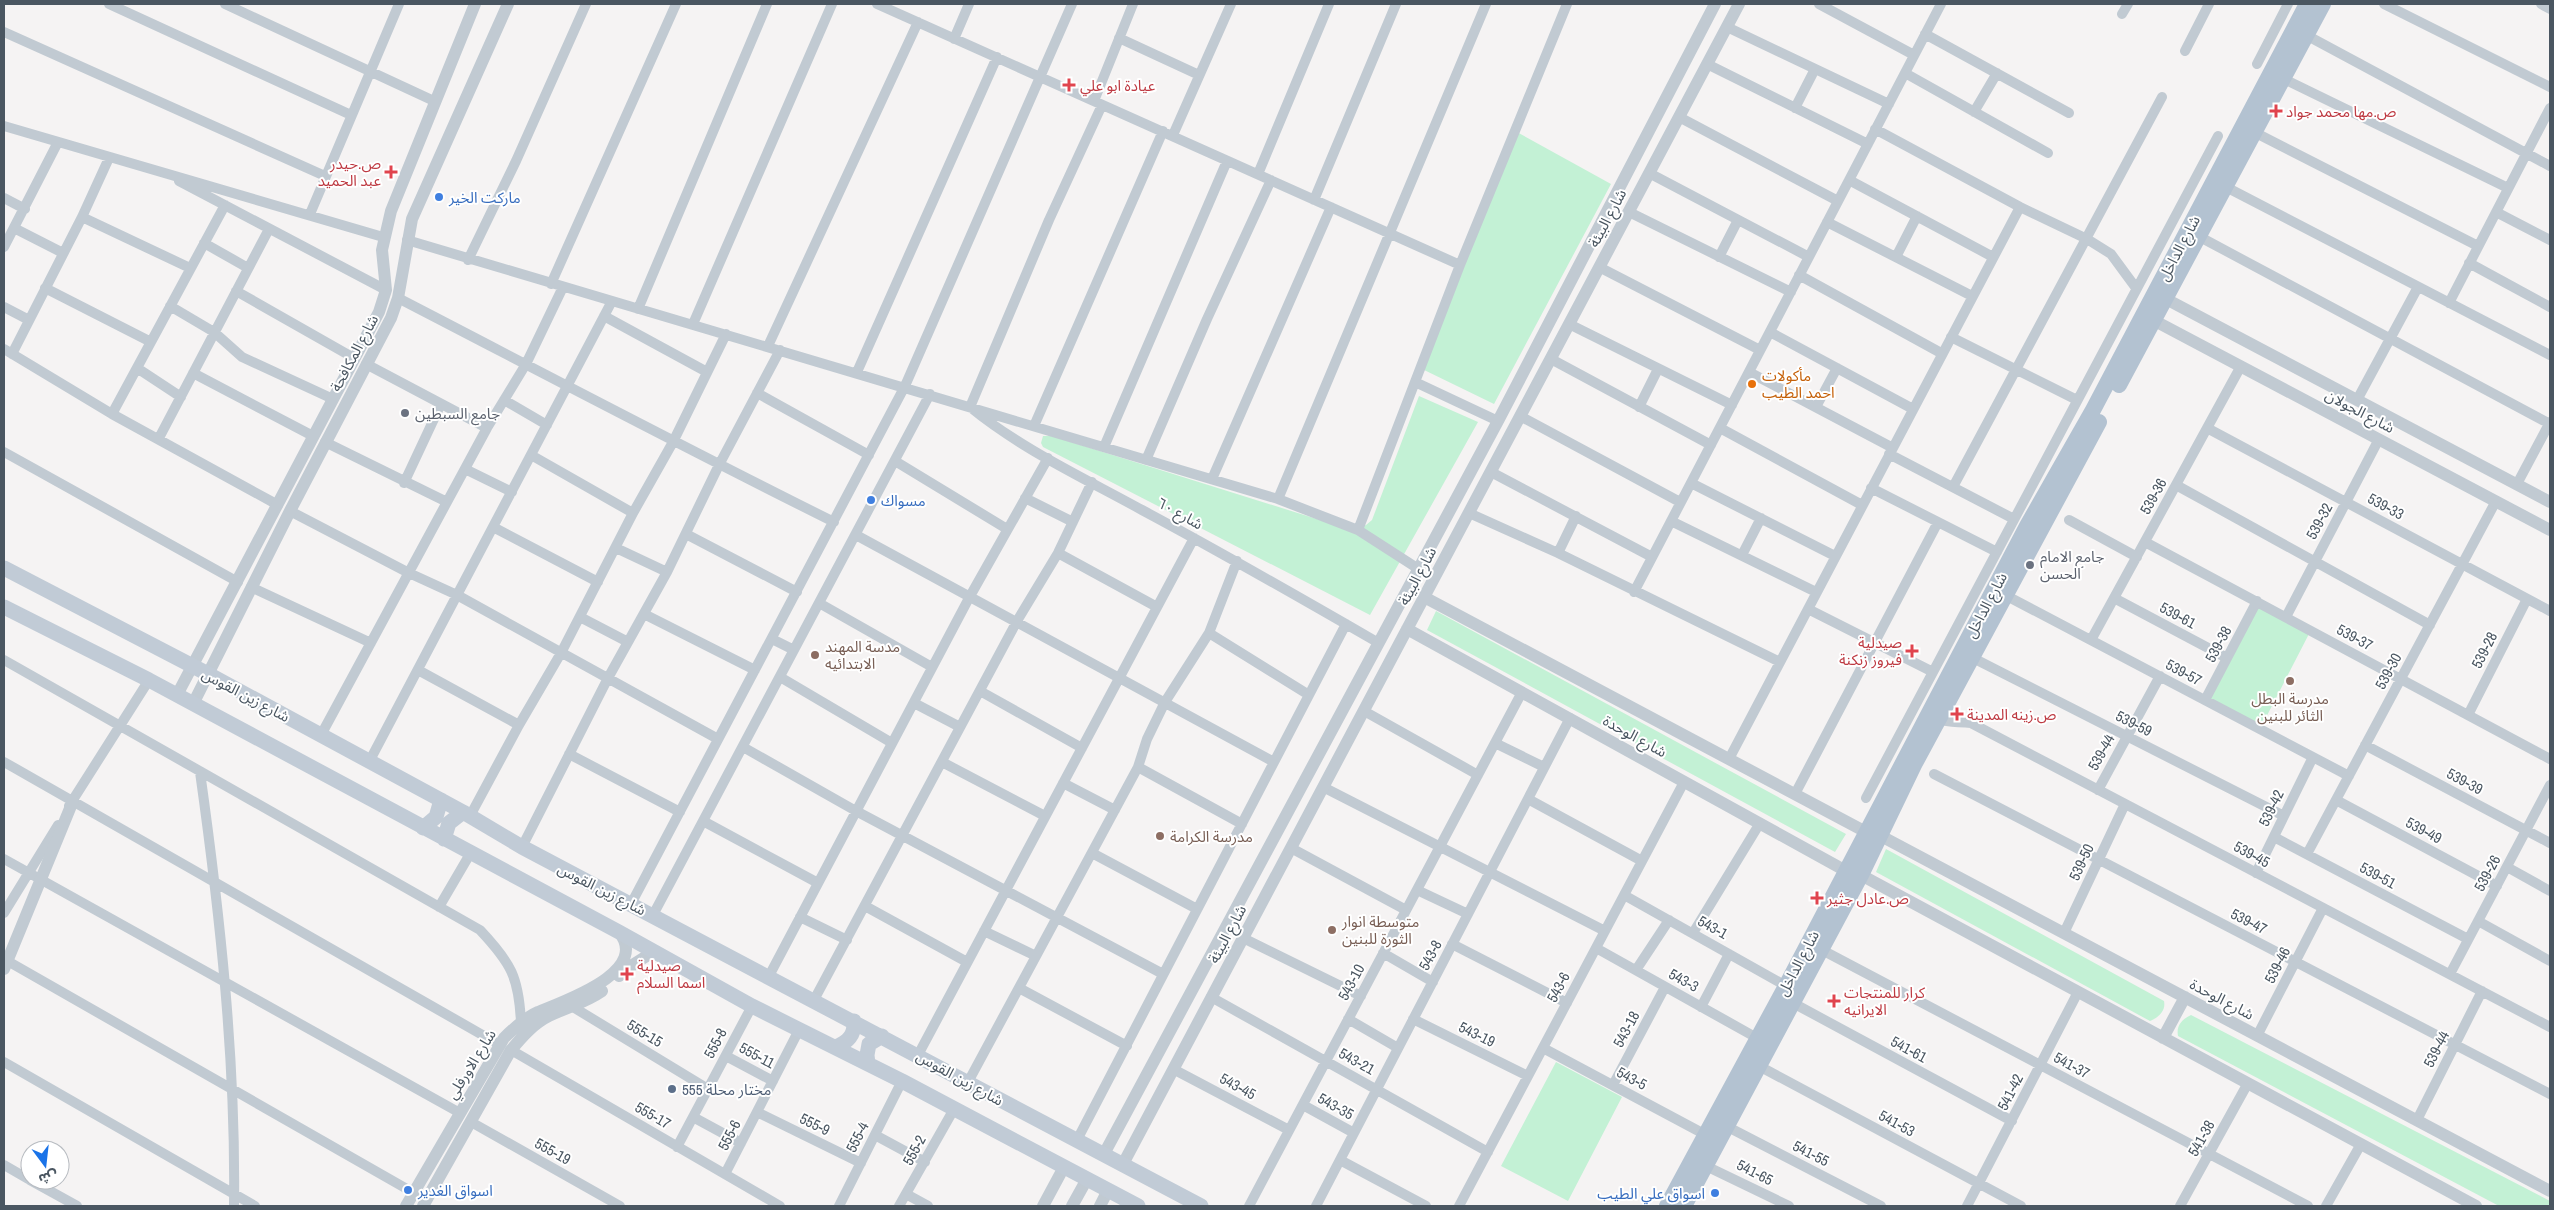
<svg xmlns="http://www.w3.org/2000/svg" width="2554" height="1210" font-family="'Archivo Narrow','Noto Sans Arabic',sans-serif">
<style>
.green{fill:#c3f1d5}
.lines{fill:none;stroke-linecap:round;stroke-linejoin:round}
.minor{stroke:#c1cad2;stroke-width:10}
.tertiary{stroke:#c1cad2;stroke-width:12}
.secondary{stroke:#c1cbd6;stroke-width:15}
.primary{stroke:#b3c2d1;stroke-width:16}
.health-dot{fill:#e0444e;stroke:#fff;stroke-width:2}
.shop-dot{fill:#3f7fe0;stroke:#fff;stroke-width:2}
.food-dot{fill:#e8710a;stroke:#fff;stroke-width:2}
.worship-dot{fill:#6b7280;stroke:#fff;stroke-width:2}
.education-dot{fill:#8d6e63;stroke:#fff;stroke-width:2}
.service-dot{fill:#5c6f8a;stroke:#fff;stroke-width:2}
.labels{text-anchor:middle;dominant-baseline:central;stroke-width:4;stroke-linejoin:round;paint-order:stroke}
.health-label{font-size:15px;fill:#be3a42;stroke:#fff;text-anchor:start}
.shop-label{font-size:15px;fill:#366cbe;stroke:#fff;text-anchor:start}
.street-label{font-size:15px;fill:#4a5661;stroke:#fff}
.food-label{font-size:15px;fill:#c56008;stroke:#fff;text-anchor:start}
.worship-label{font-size:15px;fill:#5b616d;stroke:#fff;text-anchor:start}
.education-label{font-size:15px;fill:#785e54;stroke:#fff;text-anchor:start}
.service-label{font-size:15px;fill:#4e5e75;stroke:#fff;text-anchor:start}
</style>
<rect width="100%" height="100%" fill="#f5f3f3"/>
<!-- green -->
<path class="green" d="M1515,131L1611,184L1494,404L1420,368Z
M1419,396L1478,422L1370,615L1043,447L1041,443L1043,436H1052L1352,530L1366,525L1372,520Z
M2257,601L2311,630L2259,731L2205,700Z
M1436,611L1846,834L1835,852L1427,630Z
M1886,849L2164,1001C2166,1011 2159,1017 2150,1021L1876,872Z
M2191,1015L2550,1201V1206H2499L2178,1036C2176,1026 2182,1019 2191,1015Z
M1556,1062L1622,1097L1568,1201L1501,1166Z"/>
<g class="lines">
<!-- minor -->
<path class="minor" d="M109,4L351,115
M225,4L434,101
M877,4L1460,265
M1819,4L1914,55
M2384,4L2550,87
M2541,4L2550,9
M2122,14L2128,4
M1727,27L1889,104
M4,32L325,176
M1925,34L2069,113
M2306,35L2550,166
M1119,38L1199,75
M954,39L969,4
M2185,51L2209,4
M1707,64L1868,144
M2257,64L2288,4
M1905,73L2048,153
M2282,78L2508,188
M1094,101L1133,4
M1102,105L1049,220L970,407C1021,449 1084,478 1142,510C1221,552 1299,597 1377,642
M1795,108L1815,69
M1974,112L1997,73
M1679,117L1838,201
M4,126L383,237
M1875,129L2020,207L2087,239L2111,254L2136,288
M2254,132L2478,246
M1173,135L1231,4
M1649,173L1809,257
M1258,174L1329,4
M1849,180L1993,257
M179,181L386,290
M2226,187L2550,355
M4,198L25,209
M1314,200L1396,4
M1629,212L1791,292
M2496,212L2550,240
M310,214L399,4
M82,217L190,268
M1827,222L1972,296
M14,228L63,253
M2200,237L2550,424
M407,240L1278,499L1358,530L1460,265L1567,4
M204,243L248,268
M4,247L58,142
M1719,257L1738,220
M1896,257L1917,216
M468,260L516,161L586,4
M2469,263L2550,307
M1599,267L1760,350
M1799,275L1941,353
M551,284L676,4
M45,288L151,342
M236,291L354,358
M398,298C543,373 687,449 834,522
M2449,303L2550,108
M170,306L214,332L242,357L333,399
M4,307L29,320
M638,309L767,4
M604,316L707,372
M693,324L832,4
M1569,324L1732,405
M1770,332L1913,409
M1951,337L2077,400
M768,346L918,22
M4,349L112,414L278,505
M12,354L82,217L109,158
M1551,359L1711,445
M366,364L487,428
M137,368L181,397
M857,372L997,57
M1749,372L1893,448
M193,373L313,436
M1415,382L1498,421
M757,393L869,455
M504,400L547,425
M2357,400L2418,287
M1639,407L1658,369
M1816,407L1837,368
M112,414L225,205
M1520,416L1680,502
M1034,426L1163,131
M1720,428L1862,505
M2207,428L2550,611
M159,438L269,229
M325,442L447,502
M1104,447L1227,161
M4,452L238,582
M1889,454L2014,519
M531,455L633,513
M1146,460L1207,319L1271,180
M895,461L1007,529
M465,469L512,492
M1491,472L1652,557
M1212,479L1331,207
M404,483L441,404
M1691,483L1835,556
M2517,484L2550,422
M2176,485L2430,625
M1953,487L2162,97
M1871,488L1997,552
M1025,498L1073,522
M1278,499L1486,4
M290,511L409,573L457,595L718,739
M1469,513L1558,553L1780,662
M2069,520L2137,557
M1671,521L1816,592
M493,527L598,582
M1358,530L1417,568
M686,534L797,592
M856,535L1274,762
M2145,542L2550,759
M616,548L667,572
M1058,553L1157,607
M1558,553L1576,516
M1742,555L1761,518
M251,587L371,643
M1634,592L1941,4
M2005,595L2349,776
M2114,598L2227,658
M819,603L932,667
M1808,609L1933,672
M644,614L755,670
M580,617L628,642
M2286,617L2379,439
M1209,633L1309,695
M772,639L794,650
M2091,640L2241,366
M1971,657L2284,816
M4,660L480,930C511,963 519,977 521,1023L525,1026
M418,670L519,725
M780,677L892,743
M980,691L1082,748
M2205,700L2257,601
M914,703L960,727
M1364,711L1478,775
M2468,715L2527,599
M1938,719C1950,724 1959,721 1971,723L2550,1027
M321,735L487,428L526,364L563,287
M1495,743L1544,767
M2365,745L2550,843
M743,747L856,811L1163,974
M569,754L680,812
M1729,759L2020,207
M4,762L500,1045
M369,762L612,301
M942,762L1045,816
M1138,767L1242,824
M200,772C220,915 236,1061 234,1206
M1934,774L2550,1094
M1063,783L1115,810
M1323,787L1605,931
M2098,790L2160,676
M1795,794L1937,524
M1866,798L2218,136
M1528,799L1642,861
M2336,800L2497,886
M69,806L149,680
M470,816L519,725L561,653L633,513L673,442L726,334
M703,821L818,883
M2274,837L2468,939
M522,847L608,678L667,572L719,465L780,350
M1291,848L1406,910
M1092,853L1197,909
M2307,854L2496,501
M4,859L460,1113
M2507,867L2550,891
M2256,873L2313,757
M1417,890L1468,914
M1624,895L1786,986
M631,904L905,386L1072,4
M865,906L967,962
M439,907L470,854
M4,913L58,825
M653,915L930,394
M800,917L847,940
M2478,921L2550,961
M984,931L1036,956
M1693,933L1760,823
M2064,933L2125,804
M1243,938L1361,996
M1452,944L1567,1003
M1596,948L1757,1038
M1822,950L2308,1206
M1383,953L1433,982
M4,959L414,1193
M1636,970L1669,920
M2450,974L2550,785
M769,976L969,598L1048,458
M1019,988L1127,1046
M1211,997L1488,1152
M814,1000L1017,621L1058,553L1092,482
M569,1002L573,1007L708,1089
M1793,1003L2012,1121
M1701,1007L1729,954
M1348,1019L1398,1048
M1413,1019L1528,1076
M2257,1036L2323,908
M1543,1048L1706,1135
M511,1050L780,1206
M918,1055L1194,538
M726,1056L773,1081
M4,1062L255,1206
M1759,1066L2021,1206
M1173,1069L1289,1130
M967,1084L1138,767L1147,739L1165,702L1209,633L1237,561
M1613,1085L1665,987
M1303,1105L1354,1133
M757,1112L861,1163
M693,1117L741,1143
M2417,1120L2482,991
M471,1122L620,1206
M1726,1126L1881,1206
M875,1135L925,1162
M1077,1140L1346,624
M677,1147L752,1006
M1340,1160L1426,1206
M4,1165L30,1180
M1706,1166L1789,1206
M725,1174L800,1028
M30,1180L77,1206
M906,1194L928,1206
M839,1206L902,1081
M899,1206L954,1109
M1249,1206L1522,692
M1316,1206L1570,718
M1459,1206L1684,782
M1967,1206L2078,992
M2180,1206L2248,1083
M2326,1206L2361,1144"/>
<!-- tertiary -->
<path class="tertiary" d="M2166,299L2550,502
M2155,321L2550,530
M1424,597L1866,832
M1407,629L1846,871
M177,695L379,312L386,290L382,250L391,211L475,4
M193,704L290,511L391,318L398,298L412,219L508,4
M1879,835L2550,1191
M1861,875L2476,1206
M4,969L73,801
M619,976L634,964L653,952
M2163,1038L2185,997
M1104,1154L1498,421L1715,4
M1123,1164L1739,4
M406,1206L504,1038C514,1028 525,1018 538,1012C564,1001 651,972 619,932
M423,1206L511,1050C522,1037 533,1024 549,1016C567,1007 585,1003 602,991
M1043,1206L1064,1167
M1072,1206L1087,1179
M1100,1206L1108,1190"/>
<!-- secondary -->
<path class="secondary" d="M4,568L208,674L463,812L522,847L1201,1206
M4,607L149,680L619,932L752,1006L902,1081L1138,1206
M423,828L436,817L441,800
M444,839L449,823L463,812
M836,1047C848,1042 855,1035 854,1021
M868,1064L867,1055L869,1044L882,1036"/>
<!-- primary -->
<path class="primary" d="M2119,385L2323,4
M1667,1206L1786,986L2027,526L2093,410L2307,4
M1684,1206L1861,875L1914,765L2099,422"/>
</g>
<!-- markers -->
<g class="health-dot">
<path d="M1066.5 77.5h5v5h5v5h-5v5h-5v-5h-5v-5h5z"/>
<path d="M2273.5 103.5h5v5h5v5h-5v5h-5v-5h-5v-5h5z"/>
<path d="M388.5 164.5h5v5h5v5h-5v5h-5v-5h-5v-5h5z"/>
<path d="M1909.5 643.5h5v5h5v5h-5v5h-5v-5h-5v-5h5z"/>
<path d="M1954.5 706.5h5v5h5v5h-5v5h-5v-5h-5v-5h5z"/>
<path d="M1814.5 890.5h5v5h5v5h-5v5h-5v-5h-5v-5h5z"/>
<path d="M624.5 966.5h5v5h5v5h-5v5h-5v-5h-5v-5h5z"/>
<path d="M1831.5 993.5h5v5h5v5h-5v5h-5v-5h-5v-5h5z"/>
</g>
<g class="shop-dot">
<circle cx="439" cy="197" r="5"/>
<circle cx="871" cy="500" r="5"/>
<circle cx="408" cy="1190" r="5"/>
<circle cx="1715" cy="1193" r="5"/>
</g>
<circle class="food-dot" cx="1752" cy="384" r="5"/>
<g class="worship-dot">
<circle cx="405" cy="413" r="5"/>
<circle cx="2030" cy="565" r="5"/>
</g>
<g class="education-dot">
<circle cx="815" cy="655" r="5"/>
<circle cx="2290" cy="681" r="5"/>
<circle cx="1160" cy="836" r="5"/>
<circle cx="1332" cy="930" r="5"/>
</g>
<circle class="service-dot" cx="672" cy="1089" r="5"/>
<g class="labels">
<!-- health labels -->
<g class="health-label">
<text x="1080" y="85">عيادة ابو علي</text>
<text x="2286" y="111">ص.مها محمد جواد</text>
<text x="381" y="163" text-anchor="end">ص.حيدر<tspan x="381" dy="17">عبد الحميد</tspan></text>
<text x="1902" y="642" text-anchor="end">صيدلية<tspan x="1902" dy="17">فيروز زنكنة</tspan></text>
<text x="1967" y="714">ص.زينه المدينة</text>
<text x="1827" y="898">ص.عادل جثير</text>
<text x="637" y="965">صيدلية<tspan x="637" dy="17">اسما السلام</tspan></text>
<text x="1844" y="992">كرار للمنتجات<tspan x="1844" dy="17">الايرانيه</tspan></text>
</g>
<!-- shop labels -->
<g class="shop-label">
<text x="449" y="197">ماركت الخير</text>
<text x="881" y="500">مسواك</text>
<text x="418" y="1190">اسواق الغدير</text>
<text x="1705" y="1193" text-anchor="end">اسواق علي الطيب</text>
</g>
<!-- street labels -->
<g class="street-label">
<text transform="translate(1607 218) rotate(-62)">شارع البيئة</text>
<text transform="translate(2179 248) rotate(-62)">شارع الداخل</text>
<text transform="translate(354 353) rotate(-62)">شارع المكافحة</text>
<text transform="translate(2360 411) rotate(28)">شارع الجولان</text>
<text transform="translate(2153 496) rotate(-61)">539-36</text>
<text transform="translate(2386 506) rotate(28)">539-33</text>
<text transform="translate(1180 513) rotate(29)">شارع ٦٠</text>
<text transform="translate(2319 521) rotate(-62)">539-32</text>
<text transform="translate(1417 576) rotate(-62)">شارع البيئة</text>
<text transform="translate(1986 605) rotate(-62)">شارع الداخل</text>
<text transform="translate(2178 615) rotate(28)">539-61</text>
<text transform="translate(2355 637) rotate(28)">539-37</text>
<text transform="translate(2218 644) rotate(-62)">539-38</text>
<text transform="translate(2484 650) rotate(-63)">539-28</text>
<text transform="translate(2388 671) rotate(-62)">539-30</text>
<text transform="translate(2184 672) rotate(28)">539-57</text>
<text transform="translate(246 695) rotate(28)">شارع زين القوس</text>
<text transform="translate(2134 723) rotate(27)">539-59</text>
<text transform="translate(1635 736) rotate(29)">شارع الوحدة</text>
<text transform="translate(2101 752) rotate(-61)">539-44</text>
<text transform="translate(2465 781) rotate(28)">539-39</text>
<text transform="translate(2271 808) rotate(-64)">539-42</text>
<text transform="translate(2424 830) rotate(28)">539-49</text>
<text transform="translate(2252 854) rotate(28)">539-45</text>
<text transform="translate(2081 862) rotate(-65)">539-50</text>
<text transform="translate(2487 873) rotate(-62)">539-26</text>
<text transform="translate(2378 875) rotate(28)">539-51</text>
<text transform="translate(602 889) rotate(27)">شارع زين القوس</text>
<text transform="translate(2249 921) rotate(27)">539-47</text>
<text transform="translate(1713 927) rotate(29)">543-1</text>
<text transform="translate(1227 934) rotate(-62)">شارع البيئة</text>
<text transform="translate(1430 955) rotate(-62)">543-8</text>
<text transform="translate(1798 963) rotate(-62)">شارع الداخل</text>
<text transform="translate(2277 965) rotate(-63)">539-46</text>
<text transform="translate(1684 980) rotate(29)">543-3</text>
<text transform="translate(1351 982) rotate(-62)">543-10</text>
<text transform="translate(1558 987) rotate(-62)">543-6</text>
<text transform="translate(2222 999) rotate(28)">شارع الوحدة</text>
<text transform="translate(1626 1029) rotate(-62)">543-18</text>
<text transform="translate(645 1033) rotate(31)">555-15</text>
<text transform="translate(1477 1034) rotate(26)">543-19</text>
<text transform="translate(715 1043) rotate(-62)">555-8</text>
<text transform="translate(1909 1049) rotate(28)">541-61</text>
<text transform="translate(2436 1049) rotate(-63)">539-44</text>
<text transform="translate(757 1055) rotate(28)">555-11</text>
<text transform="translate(1357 1061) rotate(29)">543-21</text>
<text transform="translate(471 1064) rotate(-58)">شارع الاورفلي</text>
<text transform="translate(2072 1065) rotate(28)">541-37</text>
<text transform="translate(960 1078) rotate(29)">شارع زين القوس</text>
<text transform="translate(1632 1078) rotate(28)">543-5</text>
<text transform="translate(1238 1086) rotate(28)">543-45</text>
<text transform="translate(2010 1092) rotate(-63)">541-42</text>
<text transform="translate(1336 1106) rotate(29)">543-35</text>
<text transform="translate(653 1115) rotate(30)">555-17</text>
<text transform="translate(1897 1123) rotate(28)">541-53</text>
<text transform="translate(815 1124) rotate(26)">555-9</text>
<text transform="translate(729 1135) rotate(-63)">555-6</text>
<text transform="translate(857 1137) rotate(-63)">555-4</text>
<text transform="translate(2201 1138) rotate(-61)">541-38</text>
<text transform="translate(914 1150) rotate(-61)">555-2</text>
<text transform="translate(553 1151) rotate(29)">555-19</text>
<text transform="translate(1811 1153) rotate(27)">541-55</text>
<text transform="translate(1755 1172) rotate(27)">541-65</text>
</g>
<!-- food labels -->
<g class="food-label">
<text x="1762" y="375">مأكولات<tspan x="1762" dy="17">احمد الطيب</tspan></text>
</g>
<!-- worship labels -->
<g class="worship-label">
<text x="415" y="413">جامع السبطين</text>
<text x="2040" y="556">جامع الامام<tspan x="2040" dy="17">الحسن</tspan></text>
</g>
<!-- education labels -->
<g class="education-label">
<text x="825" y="646">مدسة المهند<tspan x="825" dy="17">الابتدائيه</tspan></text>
<text x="2290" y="698" text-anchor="middle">مدرسة البطل<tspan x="2290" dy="17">الثائر للبنين</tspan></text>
<text x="1170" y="836">مدرسة الكرامة</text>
<text x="1342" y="921">متوسطة انوار<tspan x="1342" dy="17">الثورة للبنين</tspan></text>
</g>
<!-- service labels -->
<g class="service-label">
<text x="682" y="1089">مختار محلة 555</text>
</g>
</g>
<!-- border -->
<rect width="2554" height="1210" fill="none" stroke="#4a5661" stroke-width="10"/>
<!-- north arrow -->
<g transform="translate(45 1165) rotate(165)"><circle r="24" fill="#ffffff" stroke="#b7bbc0"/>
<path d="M0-4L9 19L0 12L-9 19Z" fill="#1a73e8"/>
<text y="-8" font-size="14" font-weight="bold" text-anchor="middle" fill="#4a5661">ش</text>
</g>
</svg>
